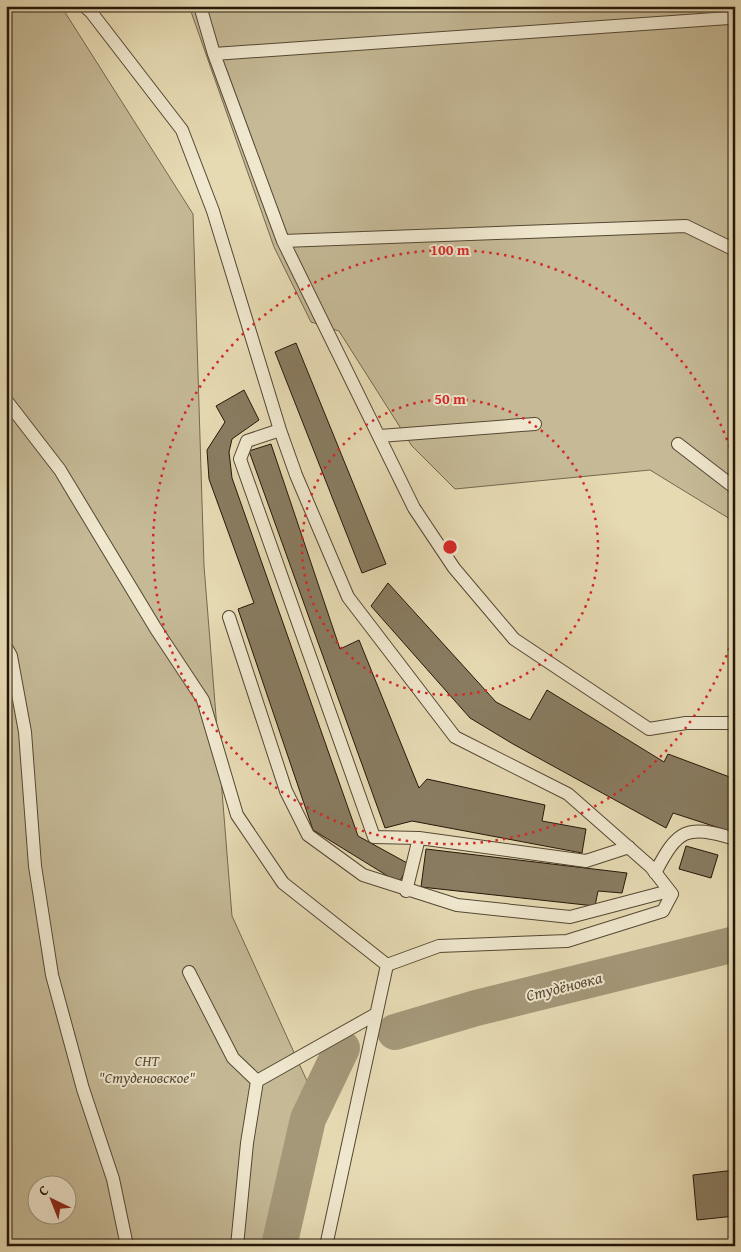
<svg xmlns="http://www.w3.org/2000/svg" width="741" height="1252" font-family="'Gentium Book Plus',serif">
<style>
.green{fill:#c5b996;stroke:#74684f;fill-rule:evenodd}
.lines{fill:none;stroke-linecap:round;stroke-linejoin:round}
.river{stroke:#a49879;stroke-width:36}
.building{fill:#897c61;stroke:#241708}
.service-casing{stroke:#544833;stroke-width:14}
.service{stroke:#efe7ce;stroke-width:12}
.ring{fill:none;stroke:#d62828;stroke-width:2.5;stroke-dasharray:2.5 5}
.labels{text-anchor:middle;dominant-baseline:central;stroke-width:4;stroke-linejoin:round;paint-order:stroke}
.park-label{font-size:15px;font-style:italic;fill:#544833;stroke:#efe7ce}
.water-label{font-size:16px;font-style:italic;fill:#574b35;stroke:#efe7ce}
.centre{fill:#d62828;stroke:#efe7ce;stroke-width:2.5}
.ring-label{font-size:15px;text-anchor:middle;font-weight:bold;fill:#d62828;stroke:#efe7ce;stroke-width:4;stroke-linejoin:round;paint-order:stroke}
</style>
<rect width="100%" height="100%" fill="#e6dab3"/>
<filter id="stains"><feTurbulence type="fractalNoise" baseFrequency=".004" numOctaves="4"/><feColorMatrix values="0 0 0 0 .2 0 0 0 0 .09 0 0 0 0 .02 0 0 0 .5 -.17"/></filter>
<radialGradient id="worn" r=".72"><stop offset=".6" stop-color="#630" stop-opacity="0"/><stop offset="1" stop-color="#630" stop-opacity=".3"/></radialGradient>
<!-- green -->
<path class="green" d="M6,6H61L193,214L204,566L232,916L312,1092L264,1246H6ZM38,1184H68V1214H38Z
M189,6H735V522L650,470L455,489L412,446L339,331L311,322L274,247Z"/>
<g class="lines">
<!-- river -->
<path class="river" d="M395,1032L476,1008L735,944
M279,1246L308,1119L342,1048"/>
</g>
<!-- building -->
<path class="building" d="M296,343L386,564L362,573L275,352Z
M244,390L259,420L232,439L229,452L232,478L358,836L409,864L399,883L313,830L238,609L254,603L209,479L207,450L225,422L216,406Z
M271,444L340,649L359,640L419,788L427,779L545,805L542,821L586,829L582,853L412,821L385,828L249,451Z
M388,583L496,702L530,720L547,690L664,762L668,754L735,779V833L673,813L666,828L513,744L470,718L371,606Z
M686,846L718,855L711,878L679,869Z
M426,849L627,873L622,893L598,891L595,906L421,887Z
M735,1170V1216L697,1220L693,1175Z"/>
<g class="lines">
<defs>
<path id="service" d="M84,6L91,12L182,130L213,211L280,430L296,475L348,597L455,737L568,794L651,867L672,894L663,911L567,941L439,946L387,965
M200,6L214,54L283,241L414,508L454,568L514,639L649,729L686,723H735
M214,54L729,18L735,21
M283,241L686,226L735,250
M6,400L60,470L156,629L203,700L237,815L283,883L387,965L326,1246
M280,430L247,441L240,459L374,837L419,838L586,861L629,847
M380,436L535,424
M678,444L735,488
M229,617L286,791L308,835L363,875L457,905L570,917L669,891
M6,647L11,656L25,732L35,866L52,975L83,1089L113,1179L127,1246
M655,873C678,829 686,824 735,839
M406,891L419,838
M189,972L233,1058L257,1081
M237,1246L247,1143L257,1081L376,1014"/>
</defs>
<!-- service casing -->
<use href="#service" class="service-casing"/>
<!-- service -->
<use href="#service" class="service"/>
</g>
<!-- distance rings -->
<g class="ring">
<circle cx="450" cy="547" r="148"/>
<path d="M734 634A297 297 0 1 1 734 460"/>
</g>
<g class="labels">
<!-- park labels -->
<g class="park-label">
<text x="147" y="1060">СНТ<tspan x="147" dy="17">"Студеновское"</tspan></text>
</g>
<!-- water labels -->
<g class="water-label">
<text transform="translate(564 986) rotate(-14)">Студёновка</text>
</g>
</g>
<circle cx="450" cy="547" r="8" class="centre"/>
<g class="ring-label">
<text x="450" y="255">100 m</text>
<text x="450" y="404">50 m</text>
</g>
<!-- margin -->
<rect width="741" height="1252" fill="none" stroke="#e6dab3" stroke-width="25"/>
<rect x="8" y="8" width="726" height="1237" fill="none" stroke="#241708" stroke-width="2.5"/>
<rect x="12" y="12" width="716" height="1227" fill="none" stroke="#241708"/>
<!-- north arrow -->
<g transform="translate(52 1200) rotate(317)"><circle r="24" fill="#efe7ce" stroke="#9e947f"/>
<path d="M0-4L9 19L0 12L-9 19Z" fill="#8f2418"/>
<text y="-8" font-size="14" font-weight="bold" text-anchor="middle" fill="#241708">С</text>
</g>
<rect width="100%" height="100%" filter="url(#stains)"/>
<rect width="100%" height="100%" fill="url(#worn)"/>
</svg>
